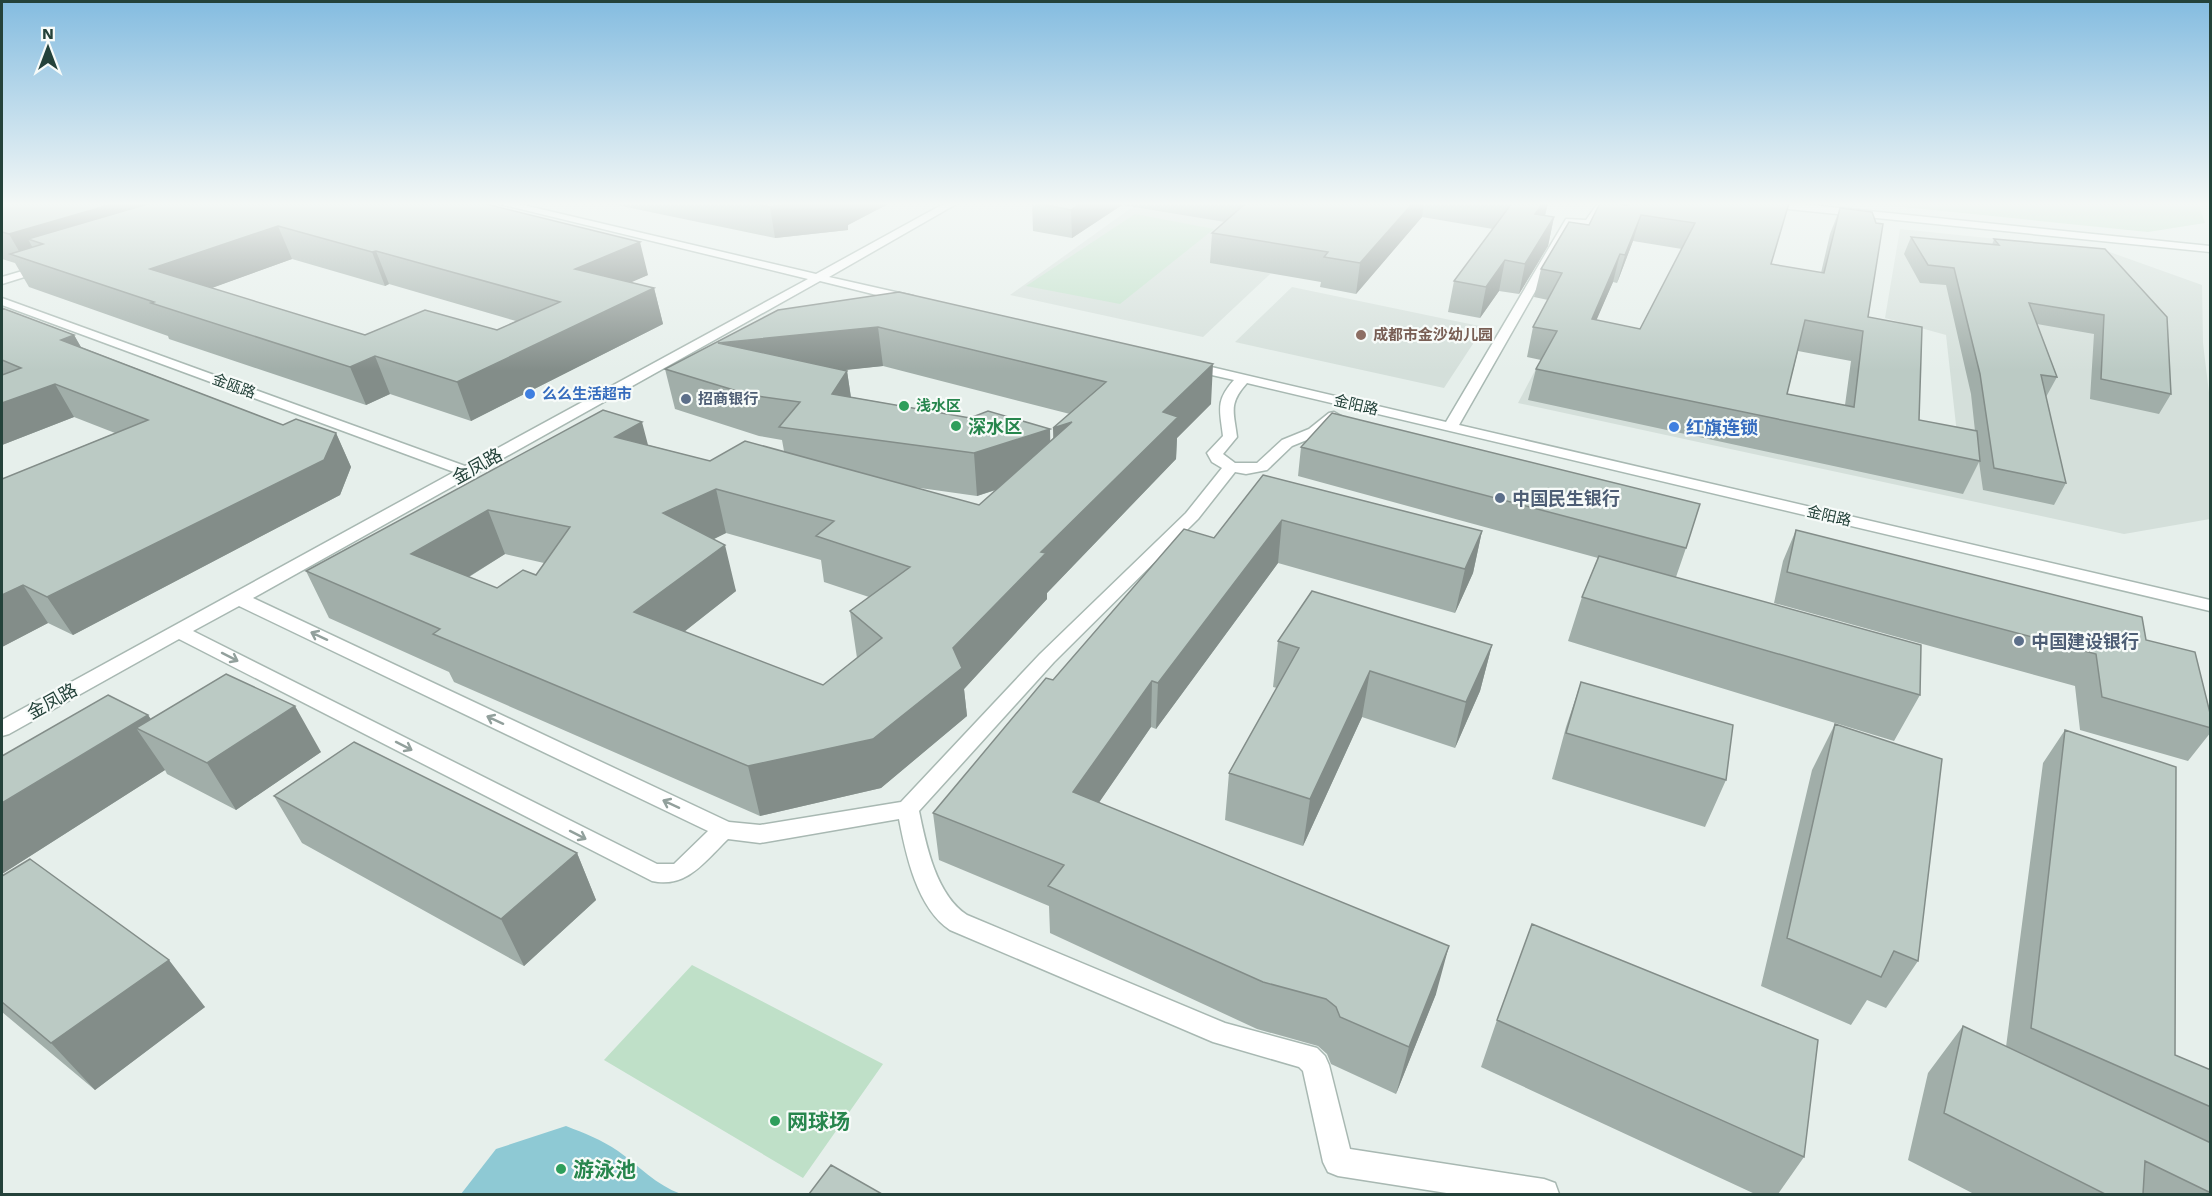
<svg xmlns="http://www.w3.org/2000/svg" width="2212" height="1196" font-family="'Work Sans','Noto Sans SC',sans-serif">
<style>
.built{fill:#d4dfda}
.green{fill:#bfe0c8}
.water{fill:#8ec9d4}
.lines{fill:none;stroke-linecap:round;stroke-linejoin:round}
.minor-casing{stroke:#a8b8b2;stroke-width:3}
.minor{fill:#fff;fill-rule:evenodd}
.wall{fill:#a1aea9;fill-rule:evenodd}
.shaded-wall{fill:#838d89}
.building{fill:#bbcac4;stroke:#838d89;stroke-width:1.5;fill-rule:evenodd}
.oneway{stroke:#92a09c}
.education-dot{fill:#8d6e63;stroke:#f7fbf9;stroke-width:2}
.shop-dot{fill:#3f7fe0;stroke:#f7fbf9;stroke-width:2}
.service-dot{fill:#5c6f8a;stroke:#f7fbf9;stroke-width:2}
.leisure-dot{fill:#2e9e5b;stroke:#f7fbf9;stroke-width:2}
.labels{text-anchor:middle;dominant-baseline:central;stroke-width:4.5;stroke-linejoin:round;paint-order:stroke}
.far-education-label{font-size:15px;font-weight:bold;fill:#785e54;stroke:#f7fbf9;text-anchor:start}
.far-street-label{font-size:15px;fill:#24423a;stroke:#f7fbf9}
.far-shop-label{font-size:15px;font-weight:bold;fill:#366cbe;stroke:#f7fbf9;text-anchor:start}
.far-service-label{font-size:15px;font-weight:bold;fill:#4e5e75;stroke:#f7fbf9;text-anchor:start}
.far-leisure-label{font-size:15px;font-weight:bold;fill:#27864d;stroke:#f7fbf9;text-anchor:start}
.leisure-label{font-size:18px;font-weight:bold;fill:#27864d;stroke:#f7fbf9;text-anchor:start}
.shop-label{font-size:18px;font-weight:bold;fill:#366cbe;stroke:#f7fbf9;text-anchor:start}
.street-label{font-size:18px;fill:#24423a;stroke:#f7fbf9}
.service-label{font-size:18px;font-weight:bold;fill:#4e5e75;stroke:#f7fbf9;text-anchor:start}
.near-leisure-label{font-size:21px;font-weight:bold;fill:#27864d;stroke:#f7fbf9;text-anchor:start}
</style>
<rect width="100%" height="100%" fill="#e6efeb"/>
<!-- built -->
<path class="built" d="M1138,203H1346L1203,337L1010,295Z
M1900,229L2104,250L2202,285L2203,343L2210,401V519L2124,534L1518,403L1539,363L1958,443L1946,335L1885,318Z
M1292,287L1484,327L1444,388L1235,342Z"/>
<!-- green -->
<path class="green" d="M1864,203H2198L2205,223L2148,232Z
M1135,214L1214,229L1120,304L1026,286Z
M692,965L883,1064L803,1178L604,1060Z"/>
<!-- water -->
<path class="water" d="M566,1126C584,1133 602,1140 618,1151C639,1166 656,1185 681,1194H461L496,1149Z"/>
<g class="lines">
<defs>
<path id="minor" d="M496,203H515L816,274L945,203H958L829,277L913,296V302L909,303L820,281L253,598L729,822L760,825L901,802L1040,654L1186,513L1222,468L1212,462L1207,453L1223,436C1220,410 1215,401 1234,380L1185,369L1183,366L1185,363L1190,362L1446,422L1566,219L1586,220L1598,203H1608L1593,226L1573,225L1459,425L2210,600V611L1247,383C1228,404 1234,412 1237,437L1223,454L1235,463H1257L1282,440L1309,429L1329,413L1334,412L1341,416L1319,435L1292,446L1267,470L1246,474L1235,472L1198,519L1054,662L919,811C926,845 936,895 967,915L1225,1023L1317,1048L1325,1056L1329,1065L1350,1149L1544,1179L1555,1183L1559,1194H1453L1338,1176L1328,1172L1323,1162L1303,1071L1299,1067L1213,1042L950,930C917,908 906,855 899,819L760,843L728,839C706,860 687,889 652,881L179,639L9,734L2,736V720L454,472L2,305V298L465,466L808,279ZM239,606L708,831L674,864H657L193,631Z
M1753,203H1791L2210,246V252L1758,206Z
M46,264L50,265V269L2,284V277Z"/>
</defs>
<!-- minor casing -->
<use href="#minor" class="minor-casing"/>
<!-- minor -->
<use href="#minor" class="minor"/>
</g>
<!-- wall -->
<path class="wall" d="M2,203H482L648,275L630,282L654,288L663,324L471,421L390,394L366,405L169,339L168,336L29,287L15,263L2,259ZM292,259L385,286L389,284L516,321L497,330L365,335L211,288Z
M607,203H890L848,225V230L775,238Z
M1032,203H1548L1545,215L1554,217L1548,246L1519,294L1499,291L1480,318L1448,312L1454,281L1493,229L1422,217L1356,294L1320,287L1321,282L1210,263L1212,233L1225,222L1122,205L1072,238L1033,231Z
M1625,203H1789L1771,264L1821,273L1830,234L1840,208L1868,317L1919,420L1975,431L1971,394L1946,285L1920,283L1904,254L1911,237L1992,245L1994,239L2105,249L2171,394L2159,414L2090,399L2094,334L2037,324L2057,377L2046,397L2066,483L2054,505L1983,490L1979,462L1963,494L1528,400L1536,369L1541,360L1527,357L1533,327L1548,300L1534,297L1541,269L1589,225L1624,205ZM1633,241L1682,249L1640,329L1596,320L1613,282L1617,283ZM1798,351L1851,361L1845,405L1787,394Z
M899,292L1211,404L1177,438L1176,459L1047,593V599L964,689L967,716L881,788L760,816L454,682L449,672L329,618L306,571L648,445L710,461L784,451L782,440L759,436L675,409L665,369ZM883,366L1070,414L1053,438L1050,441V429L970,418L851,397L847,371L842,370ZM913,487L977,496L996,490L979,505ZM726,533L821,560L824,582L869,597L850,611L857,658L823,685L684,632L736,591L714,539ZM505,554L544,563L536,575L497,588L469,577Z
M2,308L74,335L81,347L283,425L336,433L351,467L340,495L73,635L48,623L2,647V479L115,433L74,417L2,445Z
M1301,447L1686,548L1676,577L1920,695L1894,741L1568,641L1582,597L1598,558L1298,476Z
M1263,475L1482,531L1473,573L1455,613L1278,563L1156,729L1151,727L1099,802L1436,994L1396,1094L1331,1064L1327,1054L1318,1046L1257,1029L1050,933L1049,906L939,860L933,813L1053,680L1214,538Z
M1796,530L2146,640L2211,728V732L2188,761L2080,730L2075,686L1774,603L1783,561Z
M1278,641L1492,645L1480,691L1455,748L1362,717L1303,846L1225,820L1229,773L1277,688L1273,687Z
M1581,682L1726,780L1705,827L1552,779L1566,727Z
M148,715L151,719L321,752L236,810L167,774L165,770L2,874Z
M1835,724L1918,961L1886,1008L1867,1000L1851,1025L1761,986L1812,770Z
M2065,730L2175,1055L2211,1070V1194H1974L1908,1160L1928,1073L1963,1026L2006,1047L2043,763Z
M274,796L577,853L596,900L524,966L302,843Z
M2,876L205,1007L95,1090L2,1012Z
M1497,1020L1804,1157L1778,1194H1755L1481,1067Z"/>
<!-- shaded-wall -->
<path class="shaded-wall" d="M116,203H235L43,244L28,239L41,263L23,258L9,234Z
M799,203H890L848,225V230L775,238L770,207Z
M1081,203H1122V205L1072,238L1071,210Z
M1413,203H1424L1422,217L1356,294L1360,263Z
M1543,203H1548L1543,224L1535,214Z
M1641,215L1633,241L1617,283L1625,255Z
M1554,217L1548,246L1519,294L1525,264Z
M278,226L292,259L168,304L150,269Z
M640,242L648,275L584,303L575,269Z
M376,251L389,284L385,286L372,252Z
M1620,254L1613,282L1584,349L1592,319Z
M1505,260L1499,291L1480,318L1486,287Z
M654,288L663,324L471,421L457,382Z
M878,327L883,366L726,383L718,343Z
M74,335L92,367L61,340Z
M375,356L390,394L366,405L350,367Z
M1213,364L1211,404L1177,438L1176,459L1047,593V599L964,689L967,716L881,788L760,816L748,766L953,648L1041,552L1163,412Z
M847,371L853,412L832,394Z
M55,384L74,417L2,445V403Z
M642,422L653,464L615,437Z
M1072,422L1054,470L1053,428Z
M1050,429L1051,471L977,496L974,453Z
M336,433L351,467L340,495L73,635L47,597Z
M716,489L726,533L675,558L663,513Z
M488,510L505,554L431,600L411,554Z
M1282,520L1278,563L1156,729L1158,683Z
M1482,531L1473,573L1455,613L1465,569Z
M725,545L736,591L648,660L634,612Z
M23,585L48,623L2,647V595Z
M1492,645L1480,691L1455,748L1466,702Z
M1370,671L1362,717L1303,846L1310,799Z
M1152,681L1151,727L1074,839L1073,792Z
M295,706L321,752L236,810L207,763Z
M148,715L166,743L136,728L165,770L2,874V803Z
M577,853L596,900L524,966L501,919Z
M1449,946L1436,994L1396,1094L1409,1047Z
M169,960L205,1007L95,1090L51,1043Z"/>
<!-- building -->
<path class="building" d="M2,203H116L9,234L2,232Z
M151,203H482L640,242L575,269L654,288L457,382L375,356L350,367L151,303L154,302L10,254L43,244L28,239ZM278,226L372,252L376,251L560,302L497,330L425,310L365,335L150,269Z
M754,203H799L770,207Z
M1036,203H1081L1071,210Z
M1246,203H1413L1360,263L1324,257L1328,252L1212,233Z
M1512,203H1543L1535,214L1554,217L1525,264L1505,260L1486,287L1454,281Z
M1600,203H1616L1627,205V203H1789L1771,264L1824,273L1840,208L1872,212L1876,223L1883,224L1868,317L1922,327L1919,420L1977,431L1980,461L1536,369L1557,331L1533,327L1562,273L1541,269L1569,222L1589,225ZM1641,215L1695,223L1640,329L1592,319L1620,254L1625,255ZM1805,320L1863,331L1854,407L1787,394Z
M1911,237L1999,245L1994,239L2105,249L2167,317L2171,394L2101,379L2104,315L2029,303L2057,377L2041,375L2066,483L1994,468L1980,374L1954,268L1928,265Z
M899,292L1213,364L1163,412L1178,417L1041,552L1046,553L953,648L962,668L873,739L748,766L433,634L440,629L306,571L603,410L642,422L615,437L710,461L745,441L979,505L1072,422L1053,428L1106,382L878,327L718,343L847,371L832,394L970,418L988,411L1050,429L974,453L779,427L800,402L750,395L665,369L778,310ZM716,489L834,521L816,536L910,567L850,611L882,638L823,685L634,612L725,545L663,513ZM488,510L570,527L536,575L523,570L497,588L411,554Z
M2,308L74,335L61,340L283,425L296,419L336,433L324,460L47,597L23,585L2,595V479L148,420L55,384L2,403V375L21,368L2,360Z
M1332,413L1700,504L1686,548L1301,447Z
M1263,475L1482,531L1465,569L1282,520L1158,683L1152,681L1073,792L1449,946L1409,1047L1340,1017L1336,1007L1326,999L1263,982L1048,886L1064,865L933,813L1046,678L1053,680L1184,529L1214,538Z
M1796,530L2142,617L2146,640L2195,652L2211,717V728L2102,697L2096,654L1787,572Z
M1599,556L1921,645L1920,695L1582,597Z
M1312,591L1492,645L1466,702L1370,671L1310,799L1229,773L1299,648L1278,641Z
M226,674L295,706L207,763L136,728Z
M1581,682L1733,725L1726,780L1566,733Z
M108,695L148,715L2,803V756Z
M1835,724L1942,759L1918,961L1894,951L1881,977L1787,938Z
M2065,730L2176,767L2175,1055L2211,1070V1107L2031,1028Z
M354,742L577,853L501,919L274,796Z
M30,859L169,960L51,1043L2,1002V876Z
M1532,924L1818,1040L1804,1157L1497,1020Z
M1963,1026L2211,1143V1193L2145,1161L2143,1194H2105L1944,1113Z
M831,1165L882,1194H809Z"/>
<!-- one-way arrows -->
<defs><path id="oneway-shaft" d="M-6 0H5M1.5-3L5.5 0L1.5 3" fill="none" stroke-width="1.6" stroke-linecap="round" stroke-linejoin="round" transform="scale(1.5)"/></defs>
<g class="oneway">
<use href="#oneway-shaft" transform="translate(319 636) rotate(-155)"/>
<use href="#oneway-shaft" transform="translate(230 657) rotate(27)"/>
<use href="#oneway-shaft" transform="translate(495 720) rotate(-155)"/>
<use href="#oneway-shaft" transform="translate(404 746) rotate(27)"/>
<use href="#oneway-shaft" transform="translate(671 804) rotate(-155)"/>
<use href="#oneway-shaft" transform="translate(578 835) rotate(27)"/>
</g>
<!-- sky -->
<linearGradient id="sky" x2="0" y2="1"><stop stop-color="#84bce0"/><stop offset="0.55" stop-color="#f4f8f6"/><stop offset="1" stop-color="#f4f8f6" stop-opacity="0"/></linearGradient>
<rect width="2212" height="371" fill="url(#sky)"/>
<!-- markers -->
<circle class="education-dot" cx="1361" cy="335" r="6"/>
<g class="shop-dot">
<circle cx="530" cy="394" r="6"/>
<circle cx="1674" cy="427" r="6"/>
</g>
<g class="service-dot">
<circle cx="686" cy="399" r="6"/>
<circle cx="1500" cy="498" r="6"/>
<circle cx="2019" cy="641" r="6"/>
</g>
<g class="leisure-dot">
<circle cx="904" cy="406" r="6"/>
<circle cx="956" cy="426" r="6"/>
<circle cx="775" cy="1121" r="6"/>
<circle cx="561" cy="1169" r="6"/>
</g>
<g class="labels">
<!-- far-education labels -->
<g class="far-education-label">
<text x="1373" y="335">成都市金沙幼儿园</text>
</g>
<!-- far-street labels -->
<g class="far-street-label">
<text transform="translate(234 386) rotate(20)">金瓯路</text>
<text transform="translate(1356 405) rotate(13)">金阳路</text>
<text transform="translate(1829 516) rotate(13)">金阳路</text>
</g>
<!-- far-shop labels -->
<g class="far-shop-label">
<text x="542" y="394">么么生活超市</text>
</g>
<!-- far-service labels -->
<g class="far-service-label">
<text x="698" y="399">招商银行</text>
</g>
<!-- far-leisure labels -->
<g class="far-leisure-label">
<text x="916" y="406">浅水区</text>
</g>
<!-- leisure labels -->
<g class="leisure-label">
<text x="968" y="426">深水区</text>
</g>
<!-- shop labels -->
<g class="shop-label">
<text x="1686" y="427">红旗连锁</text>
</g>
<!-- street labels -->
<g class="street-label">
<text transform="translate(477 466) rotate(-29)">金凤路</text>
<text transform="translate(52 701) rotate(-29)">金凤路</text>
</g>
<!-- service labels -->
<g class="service-label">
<text x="1512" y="498">中国民生银行</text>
<text x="2031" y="641">中国建设银行</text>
</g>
<!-- near-leisure labels -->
<g class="near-leisure-label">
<text x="787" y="1121">网球场</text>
<text x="573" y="1169">游泳池</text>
</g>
</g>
<!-- border -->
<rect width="2212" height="1196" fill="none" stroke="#24423a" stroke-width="6"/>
<!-- north arrow -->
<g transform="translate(48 48)" stroke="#f7fbf9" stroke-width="4.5" paint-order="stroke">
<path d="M0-4.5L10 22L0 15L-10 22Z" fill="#24423a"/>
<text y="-9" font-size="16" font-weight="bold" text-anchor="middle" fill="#24423a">N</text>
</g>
</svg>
